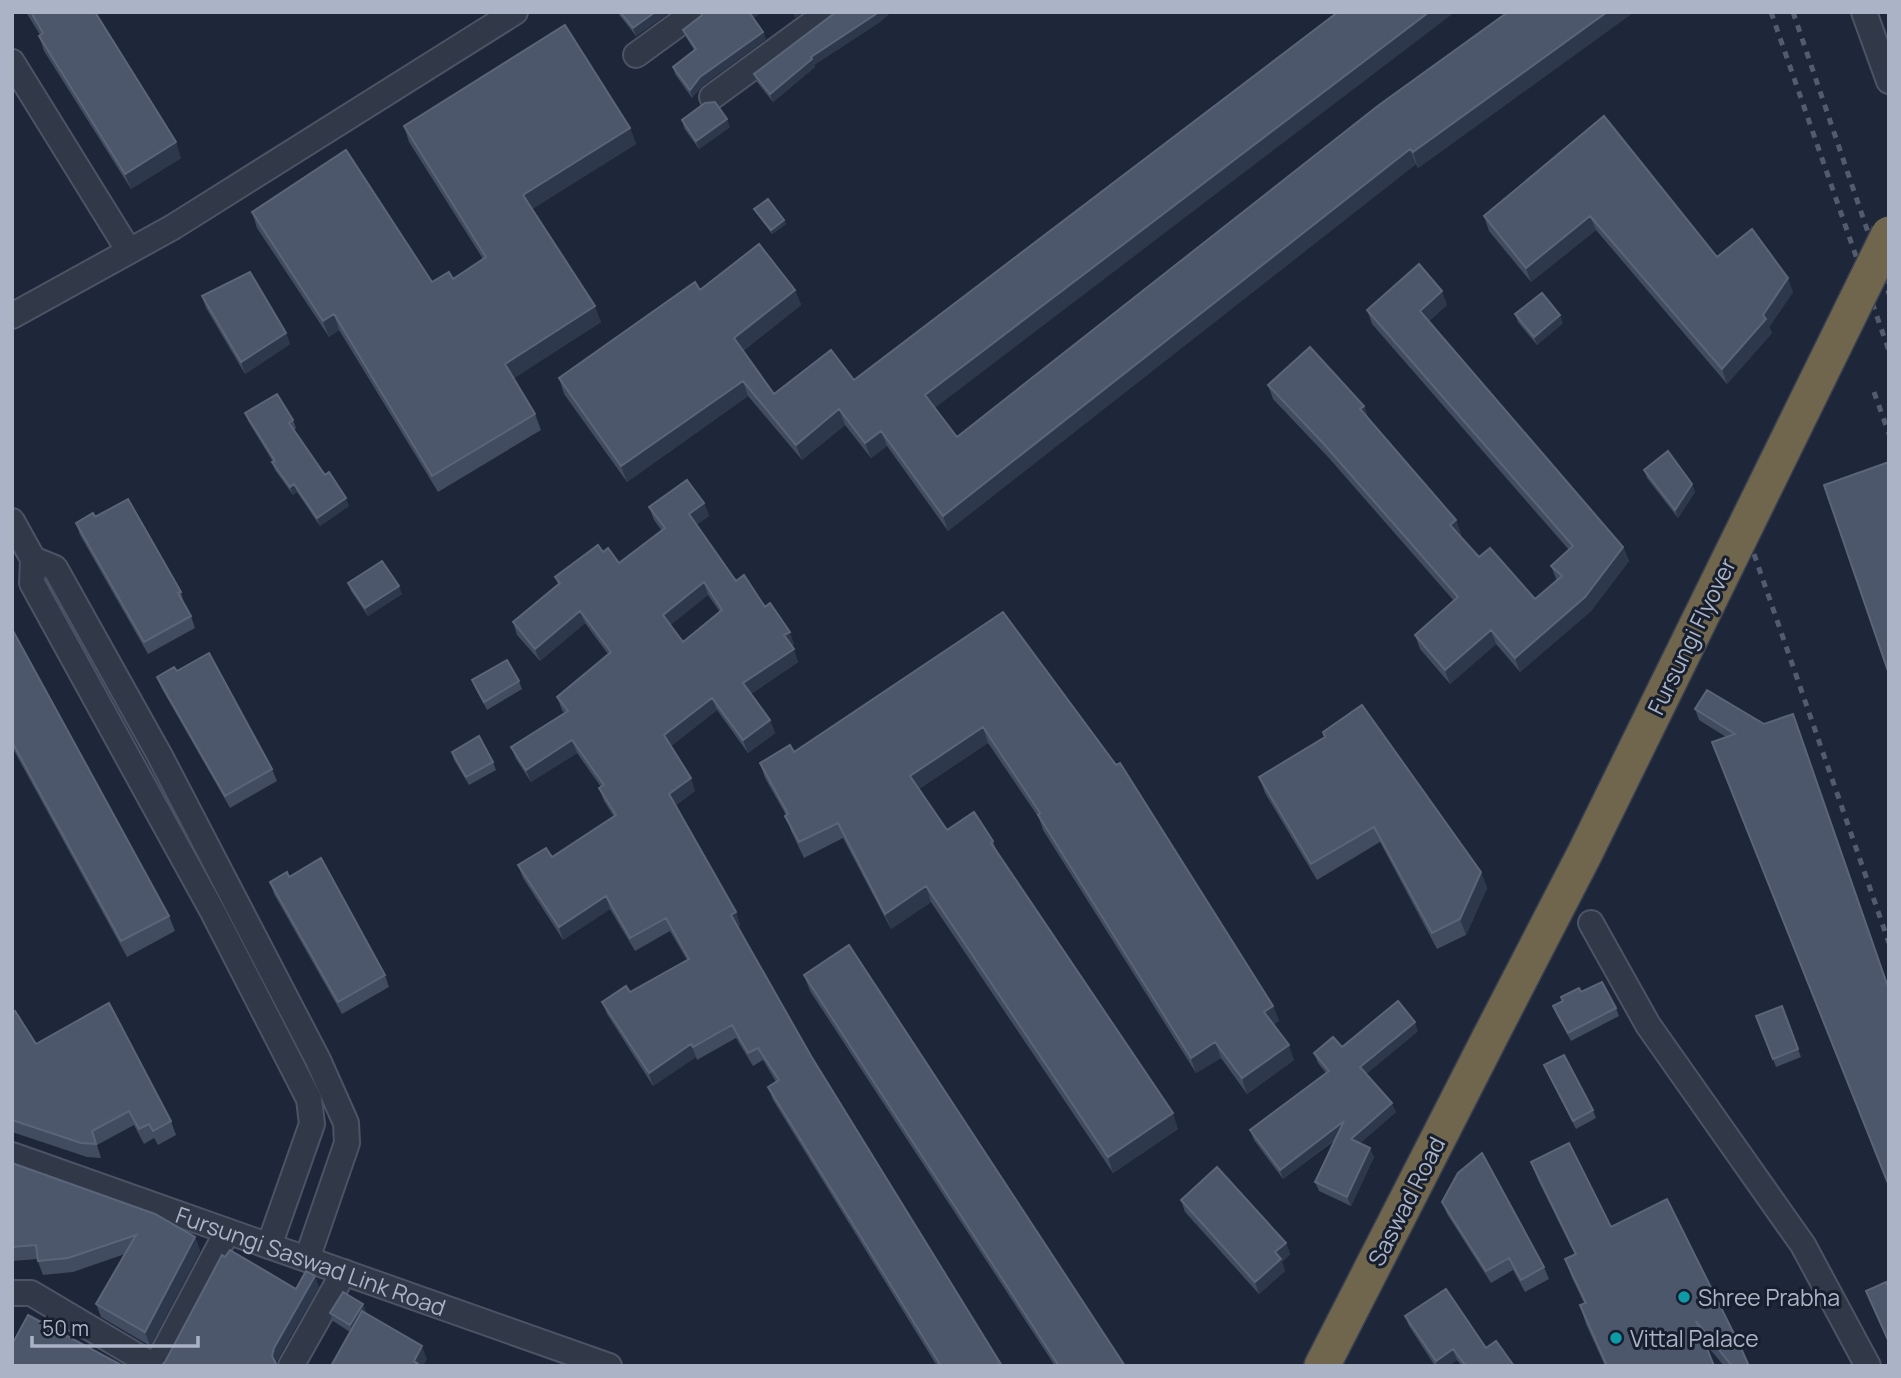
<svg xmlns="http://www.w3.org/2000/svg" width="1901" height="1378" font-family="Manrope,sans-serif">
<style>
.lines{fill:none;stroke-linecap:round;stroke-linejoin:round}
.minor-casing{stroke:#4c5364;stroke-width:28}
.highway-casing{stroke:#394050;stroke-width:38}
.minor{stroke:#313949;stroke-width:24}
.highway{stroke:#70664d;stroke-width:35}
.rail{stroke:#525c71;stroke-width:5;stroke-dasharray:7 7;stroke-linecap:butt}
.highway-bridge-casing{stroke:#394050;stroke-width:38;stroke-linecap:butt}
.highway-bridge{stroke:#70664d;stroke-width:35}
.wall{fill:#414c61;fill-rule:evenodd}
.shaded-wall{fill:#2e384c}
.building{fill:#4c576c;stroke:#5b657a;stroke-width:2;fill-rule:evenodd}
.culture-dot{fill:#0f9aa8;stroke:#171e2d;stroke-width:2.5}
.labels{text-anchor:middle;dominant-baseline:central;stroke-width:6;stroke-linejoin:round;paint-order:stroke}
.street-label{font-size:23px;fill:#abb3c6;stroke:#171e2d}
.poi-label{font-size:23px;fill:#abb3c6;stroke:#171e2d;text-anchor:start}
</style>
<rect width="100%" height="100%" fill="#1e2639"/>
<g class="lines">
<defs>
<g id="minor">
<path d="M1864,12L1889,81"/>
<path d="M636,55L695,12"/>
<path d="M12,62L129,251"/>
<path d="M712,97L828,12"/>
<path d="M12,316L173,227L515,12"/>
<path d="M12,521L33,559L32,583L213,912L309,1099L312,1124L269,1246"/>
<path d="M33,559L55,568L160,756L318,1060L346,1123L347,1143L307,1259"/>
<path d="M1591,923L1648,1025L1803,1245L1868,1366"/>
<path id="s1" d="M12,1155L609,1366"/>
<path d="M12,1293H31L154,1366"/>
<path d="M156,1366L227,1232"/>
<path d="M291,1366L344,1272"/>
</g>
<path id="highway" d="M1322,1366L1490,1037"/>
</defs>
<!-- minor casing -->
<use href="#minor" class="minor-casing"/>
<!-- highway casing -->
<use href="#highway" class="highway-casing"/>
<!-- minor -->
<use href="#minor" class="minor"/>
<!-- highway -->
<use href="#highway" class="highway"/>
<!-- rail -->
<path class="rail" d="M1771,12L1889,351
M1793,12L1889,294
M1874,392L1889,434
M1754,554L1889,943"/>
<defs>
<path id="highway-bridge" d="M1490,1037L1584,855L1889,234"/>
</defs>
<!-- highway-bridge casing -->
<use href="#highway-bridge" class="highway-bridge-casing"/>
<!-- highway-bridge -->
<use href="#highway-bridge" class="highway-bridge"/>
</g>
<!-- wall -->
<path class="wall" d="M26,12H95L181,158L131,189L44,51L39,36L40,35Z
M617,12H667V14L636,36Z
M703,12H762L753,18L763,32L766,39L703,85L692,98L675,74L673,67L694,50L686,37L683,30L701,16Z
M836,12H891L880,22L814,65L815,67L773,102L757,82L754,74Z
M1508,12H1634L1418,168L1416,164L948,531L887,446L871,458L845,425L802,460L748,396L627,482L564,394L559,378L700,290H795L801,305L743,351L774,394L854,380L935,408L957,437Z
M1604,116L1717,257L1793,292L1769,327L1772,333L1727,384L1596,230L1531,282L1489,231L1484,216Z
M682,120L730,127L699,149L684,128Z
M404,126L630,128L636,144L532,209L601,322L514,378L535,414L541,430L438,492L339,330L329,337L257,228L252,212L432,282L453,279L483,259L409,142Z
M754,209L784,220L786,224L772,234L756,213Z
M202,296L286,333L290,344L245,374L206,308Z
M1447,305L1429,321L1623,547L1629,561L1591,611L1520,672L1496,644L1450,684L1420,649L1415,635L1454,601L1328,457L1273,399L1268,385L1364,406L1369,420L1456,520L1461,535L1460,536L1479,557L1535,599L1557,581L1551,566L1569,550L1372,324L1367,310Z
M1515,314L1563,323L1537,345L1518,322Z
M245,413L293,420L296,428L294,430L325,475L349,506L320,526L297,492L293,495L275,470L272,462H273L248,421Z
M1644,470L1692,484L1695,492L1678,518L1647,478Z
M704,503L709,516L696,525L736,581L765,607L794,644L792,646L798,662L751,694L770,720L775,733L748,753L717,710L671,746L695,791L676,805L736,912L740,925L737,927L811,1056L1002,1366H937L773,1100L768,1087L776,1082L763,1060L753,1066L736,1038L697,1060L696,1057L653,1086L607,1014L602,1002L630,992L687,960L670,931L635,951L610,909L563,940L523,878L518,865L552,857L614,817L604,801L599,788L601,787L577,753L531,782L516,759L511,747L564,713L562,710L557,697L608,654L585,623L540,661L517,635L513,622L558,584L555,577L603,552L619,563L662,531L654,520L649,507ZM708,595L720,612L683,642L670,625Z
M95,517L181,592L184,604L191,616L195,628L148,654L80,535L76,523Z
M348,583L402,594L368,616L351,591Z
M1003,612L1273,1006L1279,1021L1274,1024L1294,1060L1247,1094L1221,1058L1196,1073L1043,830L1039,818L988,743L919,789L947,830L993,841L997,852L1178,1129L1113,1173L931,902L891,929L843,838L804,858L791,831L786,815L765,778L760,763L794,752Z
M12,629L169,916L175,931L127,957L12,747Z
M177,671L272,769L277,781L230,808L162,689L157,677Z
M472,680L519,681L522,689L487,710L475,688Z
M1695,709L1764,724L1726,737L1699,720Z
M1323,732L1481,872L1487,888L1466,935L1437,949L1380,842L1317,880L1265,793L1259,777L1325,738Z
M452,752L493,762L496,770L469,785L454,760Z
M289,877L385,975L389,987L342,1014L274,894L270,882Z
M804,975L1125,1366H1055L810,991Z
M1581,992L1616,1008L1619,1016L1571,1041L1556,1014L1553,1006Z
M1782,1006L1801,1057L1776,1067L1756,1016Z
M12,1013L36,1044L171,1121L176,1135L158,1145L154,1138L144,1144L134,1125L97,1145L101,1158L87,1157L12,1132Z
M1418,1031L1366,1074L1396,1112L1360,1143L1374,1157L1351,1206L1319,1191L1315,1182L1335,1140L1283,1179L1254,1140L1250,1130L1326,1073L1318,1063L1314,1053Z
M1544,1065L1593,1110L1596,1118L1576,1129L1547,1073Z
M1531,1162L1611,1227L1749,1366H1724L1704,1342L1714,1366H1605L1586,1324L1580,1305L1584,1303L1572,1278L1565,1259L1575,1255L1538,1180Z
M12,1163L195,1237L200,1251L150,1346L101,1317L96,1304L125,1254L73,1272L43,1275L37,1259L12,1261Z
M1181,1200L1286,1243L1290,1254L1282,1262L1285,1271L1259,1294L1185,1212Z
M1442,1202L1544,1267L1549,1279L1525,1292L1513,1270L1491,1283L1447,1214Z
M1889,1289V1344L1866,1291Z
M363,1304L365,1313L427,1359L350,1332L333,1321L330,1313Z
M1405,1316L1486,1348L1514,1366H1462L1457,1360L1448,1366H1435L1409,1326Z"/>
<!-- shaded-wall -->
<path class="shaded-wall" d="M655,12H667V14L636,36L633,28Z
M749,12H762L751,20Z
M793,12H803L795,18Z
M879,12H891L880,22L814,65L815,67L773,102L770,94L811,57Z
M1429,12H1455L931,411L925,395Z
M1607,12H1634L1418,168L1413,152Z
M763,32L766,39L703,85L692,98L690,90L700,77Z
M727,119L730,127L699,149L696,141Z
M630,128L636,144L529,211L523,195Z
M176,142L181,158L131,189L125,174Z
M1410,149L1416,164L948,531L943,516Z
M1590,216L1596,230L1531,282L1526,268Z
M784,220L786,224L772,234L771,230Z
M1788,278L1793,292L1769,327L1772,333L1727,384L1722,369L1763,315Z
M795,290L801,305L740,353L734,338Z
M1442,291L1447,305L1425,325L1420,311Z
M595,306L601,322L511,380L505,364Z
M334,314L339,330L329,337L323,321Z
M1560,315L1563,323L1537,345L1534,337Z
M286,333L290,344L245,374L241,362Z
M743,381L748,396L627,482L621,466Z
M1364,406L1369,420L1360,409Z
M839,409L845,425L802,460L796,445Z
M881,431L887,446L871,458L865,443Z
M294,484L297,492L293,495L290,487Z
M1692,484L1695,492L1678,518L1675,510Z
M346,498L349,506L320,526L317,518Z
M704,503L709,516L693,527L689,514Z
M1456,520L1461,535L1456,540L1450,525Z
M1623,547L1629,561L1591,611L1520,672L1515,658Z
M704,582L708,595L667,628L663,615Z
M399,586L402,594L368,616L365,608Z
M580,611L585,623L540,661L535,649Z
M1491,630L1496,644L1450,684L1445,670Z
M790,632L794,644L789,648L784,635Z
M794,649L798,662L748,696L743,683Z
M712,698L717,710L668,748L664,735Z
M770,720L775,733L748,753L743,740Z
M983,727L988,743L916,791L910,776Z
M572,740L577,753L531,782L526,770Z
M691,778L695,791L674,806L669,794Z
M1481,872L1487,888L1466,935L1460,919Z
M926,886L931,902L891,929L885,914Z
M606,896L610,909L563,940L559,927Z
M736,912L740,925L736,928L731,915Z
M1273,1006L1279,1021L1270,1027L1264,1012Z
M1415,1022L1418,1031L1363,1077L1360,1067Z
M1215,1042L1221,1058L1196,1073L1191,1058Z
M691,1044L696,1057L653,1086L649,1073Z
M1289,1045L1294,1060L1247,1094L1242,1078Z
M1392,1103L1396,1112L1355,1148L1351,1139Z
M1173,1113L1178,1129L1113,1173L1108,1157Z
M1344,1121L1347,1130L1283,1179L1280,1170Z
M1370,1148L1374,1157L1351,1206L1347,1197Z
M195,1237L200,1251L150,1346L145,1332Z
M1286,1243L1290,1254L1282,1262L1285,1271L1259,1294L1255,1282L1275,1252Z
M315,1276L319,1287L278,1359L276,1366L272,1356L274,1348Z
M363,1304L366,1312L353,1333L350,1325Z
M422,1346L427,1359L423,1366H415L414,1361Z
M1453,1349L1457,1360L1448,1366H1437L1436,1361Z"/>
<!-- building -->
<path class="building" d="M31,12H95L176,142L125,174L39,36L43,33Z
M620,12H655L633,28Z
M703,12H749L763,32L700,77L690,90L673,67L696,49L683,30L701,16Z
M836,12H879L811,57L812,59L770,94L754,74Z
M1338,12H1429L925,395L957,437L1379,105L1508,12H1607L1413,152L1410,149L943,516L881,431L865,443L839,409L796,445L743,381L621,466L559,378L695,282L700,290L759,244L795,290L734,338L774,394L831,350L854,380Z
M565,25L630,128L523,195L595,306L505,364L535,414L432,476L334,314L323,321L252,212L346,150L432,282L449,272L453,279L486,257L404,126Z
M715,102L727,119L696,141L682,120L705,103Z
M1604,116L1717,257L1752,229L1788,278L1763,315L1766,319L1722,369L1590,216L1526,268L1484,216Z
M768,199L784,220L771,230L754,209Z
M1419,264L1442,291L1420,311L1623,547L1585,597L1515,658L1491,630L1445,670L1415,635L1458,597L1323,443L1268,385L1310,347L1364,406L1360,409L1456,520L1450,525L1479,557L1490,548L1535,599L1562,576L1551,566L1573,546L1367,310Z
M250,272L286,333L241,362L202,296Z
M1542,293L1560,315L1534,337L1515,314Z
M277,394L293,420L289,423L325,475L329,472L346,498L317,518L294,484L290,487L272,462L275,461L245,413Z
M1668,451L1692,484L1675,510L1644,470Z
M1889,462V674L1824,485Z
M687,480L704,503L689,514L736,581L744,575L765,607L770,603L790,632L784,635L794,649L743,683L770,720L743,740L712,698L664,735L691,778L669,794L736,912L731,915L811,1056L1002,1366H941L768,1087L779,1080L758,1048L748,1053L732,1025L693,1047L691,1044L649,1073L602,1002L626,986L630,992L689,959L666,918L630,938L606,896L559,927L518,865L546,848L552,857L616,815L599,788L604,785L572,740L526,770L511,747L568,711L557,697L611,652L580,611L535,649L513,622L560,583L555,577L598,545L603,552L608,548L619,563L665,528L649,507ZM704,582L722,610L683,642L663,615Z
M128,499L181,592L178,593L191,616L144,642L76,523L93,513L95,517Z
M382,561L399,586L365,608L348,583Z
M1003,612L1116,765L1120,763L1273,1006L1264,1012L1289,1045L1242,1078L1215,1042L1191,1058L1038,815L1040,813L983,727L910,776L947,830L974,812L993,841L991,843L1173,1113L1108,1157L926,886L885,914L838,823L799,842L785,816L788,814L760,763L790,745L794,752Z
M12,629L169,916L121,941L12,742Z
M209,653L272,769L225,796L157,677L174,667L177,671Z
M507,660L519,681L484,702L472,680Z
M1707,690L1764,724L1793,714L1889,990V1186L1712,742L1735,734L1695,709Z
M1362,705L1481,872L1460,919L1432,933L1374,827L1311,864L1259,777L1325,737L1323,732Z
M479,736L493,762L466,777L452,752Z
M321,858L385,975L338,1002L270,882L287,872L289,877Z
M849,945L1125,1366H1059L804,975Z
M1602,982L1616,1008L1568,1033L1553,1006L1563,1001L1561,997L1579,988L1581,992Z
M1398,1001L1415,1022L1360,1067L1392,1103L1351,1139L1370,1148L1347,1197L1315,1182L1344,1121L1280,1170L1250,1130L1329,1071L1314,1053L1333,1037L1342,1047Z
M109,1003L171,1121L153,1131L149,1124L139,1129L129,1111L92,1131L96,1144L81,1143L12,1120V1013L15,1011L36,1044Z
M1782,1006L1798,1049L1773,1059L1756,1016Z
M1564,1055L1593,1110L1573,1121L1544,1065Z
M1569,1143L1611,1227L1667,1199L1740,1346L1749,1366H1732L1696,1321L1714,1366H1607L1580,1305L1586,1303L1565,1259L1576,1254L1531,1162Z
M1482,1153L1544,1267L1521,1280L1509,1258L1486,1271L1442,1202L1458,1173Z
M12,1163L155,1214L195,1237L145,1332L96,1304L136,1235L68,1258L38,1261L36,1245L12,1247Z
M1217,1167L1286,1243L1275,1252L1281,1259L1255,1282L1181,1200Z
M230,1250L296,1289L306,1271L315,1276L274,1348L272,1356L277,1366H161L165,1362L222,1255L225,1257Z
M1886,1282L1889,1289V1342L1866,1291Z
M1446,1289L1486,1348L1496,1341L1514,1366H1466L1453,1349L1436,1361L1405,1316Z
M343,1292L363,1304L350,1325L330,1313Z
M362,1311L422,1346L414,1361L421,1366H331Z
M28,1315L123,1366H12V1341H14Z"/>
<!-- markers -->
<g class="culture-dot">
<circle cx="1684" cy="1297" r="7"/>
<circle cx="1616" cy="1338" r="7"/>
</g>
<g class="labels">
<!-- street labels -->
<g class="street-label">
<text transform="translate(1691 636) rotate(-64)">Fursungi Flyover</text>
<text transform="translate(1406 1201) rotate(-63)">Saswad Road</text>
<text stroke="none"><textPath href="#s1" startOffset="317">Fursungi Saswad Link Road</textPath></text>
</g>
<!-- poi labels -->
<g class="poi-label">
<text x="1698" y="1297">Shree Prabha</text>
<text x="1630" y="1338">Vittal Palace</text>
</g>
</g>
<!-- border -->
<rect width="1901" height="1378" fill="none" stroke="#abb3c6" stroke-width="28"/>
<!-- scale -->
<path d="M32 1336v10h166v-10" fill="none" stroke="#abb3c6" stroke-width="3.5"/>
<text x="42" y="1336" font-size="21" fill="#abb3c6" stroke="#171e2d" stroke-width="5" paint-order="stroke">50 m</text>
</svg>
